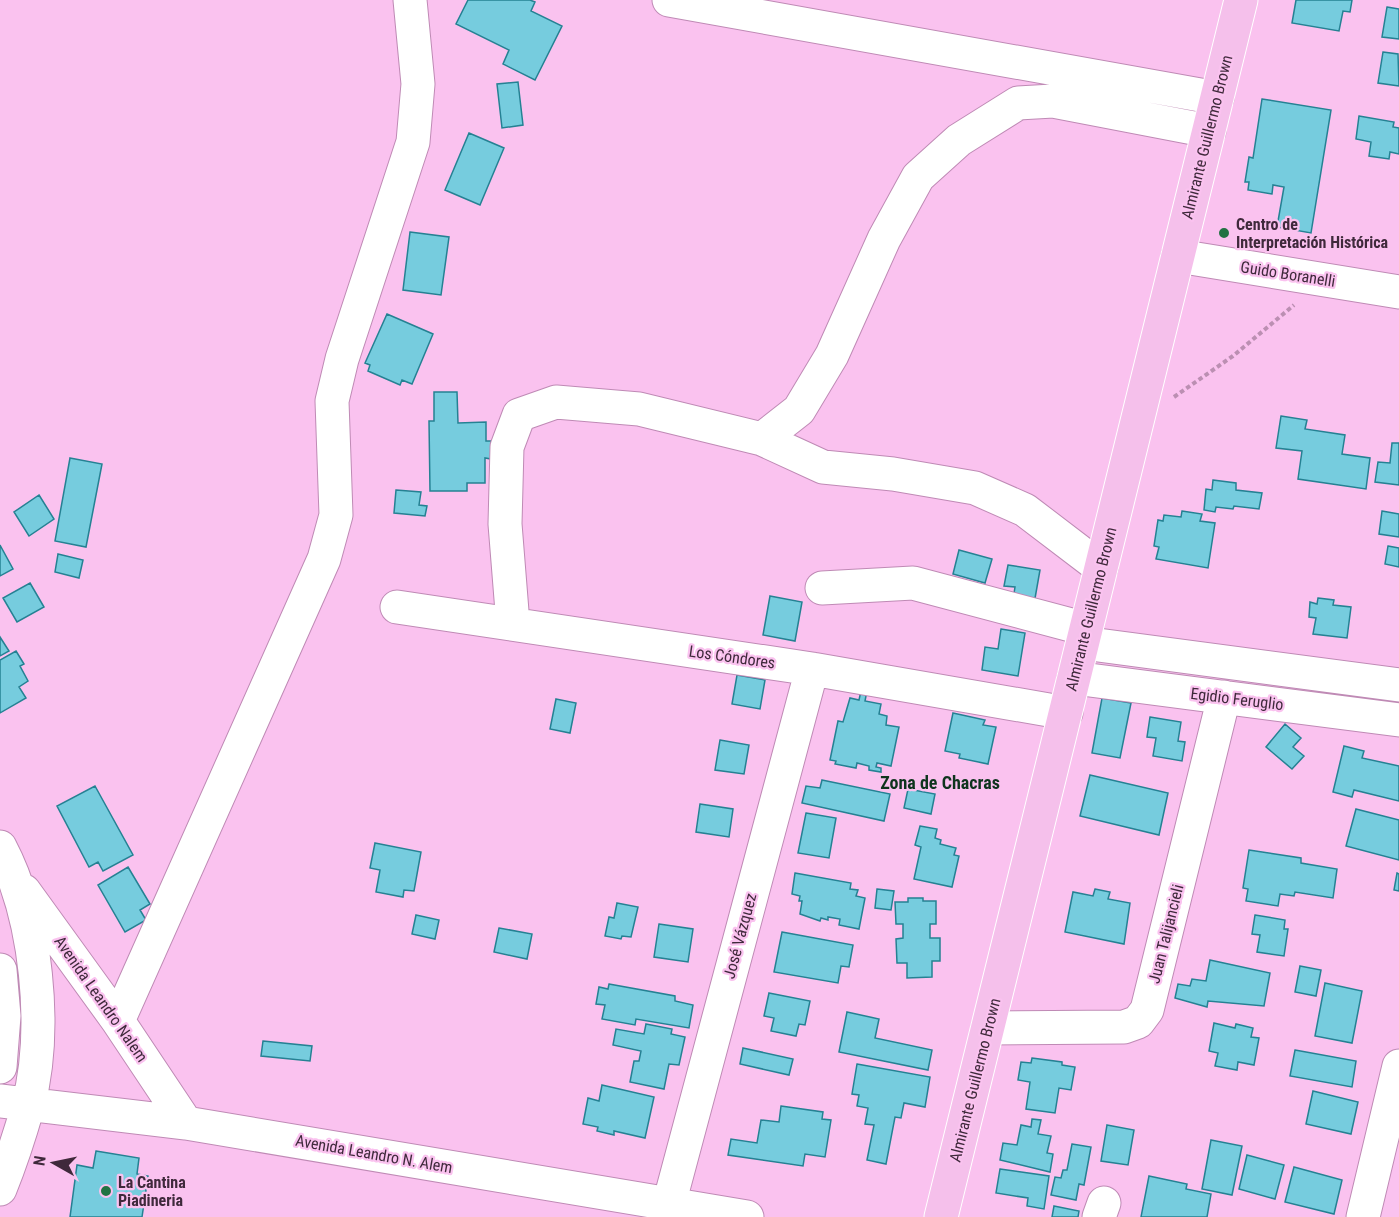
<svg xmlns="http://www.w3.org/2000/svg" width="1399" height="1217" font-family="'Roboto Condensed',sans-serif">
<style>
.building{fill:#76ccde;stroke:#258193;stroke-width:1.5}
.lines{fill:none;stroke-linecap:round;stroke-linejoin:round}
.minor-casing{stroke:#bf8ab5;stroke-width:35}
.major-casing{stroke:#fff;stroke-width:35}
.path{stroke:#bb8fb2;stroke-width:4;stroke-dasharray:4.5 3;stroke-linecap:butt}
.minor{stroke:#fff;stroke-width:33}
.major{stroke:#f5c0eb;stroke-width:33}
.poi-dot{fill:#227243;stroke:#fac2ef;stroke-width:2}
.labels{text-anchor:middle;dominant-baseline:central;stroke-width:4.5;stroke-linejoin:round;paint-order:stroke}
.street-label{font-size:16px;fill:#3f293b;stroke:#fac2ef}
.poi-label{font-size:16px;font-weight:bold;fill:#3f293b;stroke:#fac2ef;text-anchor:start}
.neighbourhood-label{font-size:18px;font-weight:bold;fill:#0e341d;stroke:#fac2ef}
</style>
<rect width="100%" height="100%" fill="#fac2ef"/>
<!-- building -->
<path class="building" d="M468,0H530L535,2L531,11L562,26L535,80L503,64L509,50L456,24Z
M1296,0H1352L1350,12L1343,11L1339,31L1292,23Z
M1387,7L1399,9V39L1382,37Z
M1383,52L1398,54L1399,86L1378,83Z
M518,82L523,125L502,128L497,84Z
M1262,99L1331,110L1311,233L1277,227L1284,187L1273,185L1272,194L1248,190L1249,182H1245L1249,157L1253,158Z
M1359,116L1394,122L1393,127L1399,128V154L1390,152L1389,159L1369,156L1371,142L1356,139Z
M469,133L504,148L480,205L445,190Z
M410,232L449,237L441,295L403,290Z
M387,314L433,334L412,384L402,380L400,385L368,371L370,365L365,363Z
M434,392H457L458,423L486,422V441H491V459L485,458V483H467V491H430L429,421H434Z
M1281,416L1307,420L1305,429L1345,435L1342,454L1370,458L1366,489L1298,479L1302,451L1276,448Z
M1392,443H1399V485L1375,482L1378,462L1390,463Z
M70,458L102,464L86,547L55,541Z
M1213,480L1236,483V490L1262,493L1259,509L1234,506L1233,509L1216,507L1215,512L1204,510L1206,489L1212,490Z
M396,490L421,492L419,505L427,506L425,516L394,513Z
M39,495L54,519L29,536L14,512Z
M1182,511L1202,514L1200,521L1215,523L1208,568L1156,559L1159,547L1154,546L1158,520L1163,521L1164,515L1181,517Z
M1382,511L1399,514V537L1379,534Z
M0,545L13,569L0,576Z
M1388,546L1399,548V567L1385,564Z
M959,550L992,559L985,583L953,574Z
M58,554L83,560L79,578L55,572Z
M1008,565L1040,570L1034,604L1013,600L1015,587L1004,586Z
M30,583L44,607L17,622L3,598Z
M770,596L802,602L795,641L763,635Z
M1318,598L1334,600L1333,605L1351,607L1347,638L1313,634L1316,618L1309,617L1310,602L1317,604Z
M1001,629L1025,633L1018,676L982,670L985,647L998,649Z
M0,637L9,651L0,656Z
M16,651L24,664L20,666L28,681L19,687L26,698L0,713V660Z
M737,675L765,680L760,709L732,704Z
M861,691H867L865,701L881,704L879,714L887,716L886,725L899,727L891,766L877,763L876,767L881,768V772L869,770V766L857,763L856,768L835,764L836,761L830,760L838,721L843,722L850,698L859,700Z
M1102,698L1131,703L1120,758L1092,753Z
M556,699L576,703L570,733L550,729Z
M953,713L985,720L983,725L996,727L988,764L959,758L960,754L945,751Z
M1150,717L1181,722L1178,741L1185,742L1182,761L1153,756L1156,738L1147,737Z
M1285,724L1301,738L1293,747L1304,756L1292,769L1266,747Z
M720,740L749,745L744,774L715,770Z
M1344,746L1364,751L1362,758L1399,766V801L1354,790L1352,797L1333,792Z
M1090,775L1168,793L1159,835L1080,816Z
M822,780L890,794L884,821L802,803L806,786L820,788Z
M95,786L133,855L103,871L98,862L89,867L57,806Z
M908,789L935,794L931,814L904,808Z
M700,804L733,809L729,837L696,832Z
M1356,809L1399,820V860L1346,846Z
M806,813L836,818L829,858L798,853Z
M920,826L937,829L935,838L941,840L940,844L956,848L954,855L959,856L952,887L914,879L921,847L915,845Z
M375,843L421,852L414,891L404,890L403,897L376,892L380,870L370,868Z
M1249,850L1301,858V863L1337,869L1333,898L1295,892L1294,896L1280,894L1278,906L1246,901L1248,889L1243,888Z
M128,867L150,904L140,910L146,920L125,932L98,885Z
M795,873L851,883L850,889L858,890L856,896L865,898L859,929L839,925L840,919L828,917V920L821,918L820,921L800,914L802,901H799L800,896L792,894Z
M1397,873L1399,874V891L1394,890Z
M877,889L894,891L891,910L875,908Z
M1095,889L1110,892L1108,899L1130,903L1124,944L1065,932L1073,892L1093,896Z
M908,898H923V901H936V924H930V938H940V961H932V977L907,978V963H897L896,939L903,938V924H896L895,902H908Z
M617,903L638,907L631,937L622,936L621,939L605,936L609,917L614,918Z
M416,915L439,920L435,939L412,934Z
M1255,915L1285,920L1284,929H1288L1284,956L1257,952L1260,935L1252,934Z
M659,924L693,929L688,962L654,957Z
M499,928L532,934L527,959L494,952Z
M782,932L853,945L849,967L841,966L838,983L774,972Z
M1210,960L1270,973L1264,1006L1208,1001L1207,1007L1175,998L1178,984L1190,986L1192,979L1206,981Z
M1300,966L1321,970L1316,996L1295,992Z
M1325,983L1362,991L1352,1043L1315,1036Z
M609,984L675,996V1001L693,1005L689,1028L636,1019L635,1025L602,1019L605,1005L596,1004L599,987L608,989Z
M769,993L810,1001L805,1025L799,1024L796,1036L771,1031L774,1018L764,1016Z
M847,1012L879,1019L875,1038L932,1050L928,1070L839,1052Z
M1214,1023L1235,1028L1236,1024L1253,1028L1251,1037L1259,1038L1254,1065L1238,1062L1237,1070L1215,1066L1218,1053L1209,1051Z
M646,1024L672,1029L671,1034L685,1037L679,1065L669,1064L664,1089L630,1082L634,1061H639L641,1051L613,1045L616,1029L644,1034Z
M263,1041L312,1046L310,1061L261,1056Z
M743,1048L793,1059L789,1075L740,1064Z
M1295,1050L1356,1061L1352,1087L1290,1076Z
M1032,1058L1062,1062V1065L1075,1067L1071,1090L1059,1088L1055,1113L1026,1109L1030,1082L1018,1080L1021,1062L1031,1063Z
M857,1064L930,1077L925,1107L904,1103L901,1118L895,1117L886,1164L867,1160L874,1125L865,1124L868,1108L857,1106L859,1095L852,1094Z
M602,1085L654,1097L645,1138L614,1131V1135L597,1131L598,1127L583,1124L588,1098L599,1101Z
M1313,1091L1358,1102L1351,1134L1306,1124Z
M781,1106L823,1112L822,1119L831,1120L825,1157L805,1154L803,1166L728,1155L731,1139L757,1143L761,1120L779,1122Z
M1032,1119L1041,1120L1038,1134L1051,1136L1047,1153L1053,1154L1050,1172L1000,1160L1003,1143L1017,1145L1021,1125L1031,1127Z
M1107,1125L1134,1130L1128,1165L1101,1161Z
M1211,1140L1242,1146L1232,1195L1202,1189Z
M1072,1144L1091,1147L1084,1185L1079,1184L1076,1200L1051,1195L1055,1177L1061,1178L1063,1170H1067Z
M96,1151L139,1158L137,1174L148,1176L142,1217H70L77,1165L93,1168Z
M1247,1155L1284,1165L1275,1199L1239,1189Z
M1294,1167L1342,1180L1334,1214L1285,1202Z
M1000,1169L1049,1176L1044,1209L1027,1206L1028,1198L996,1193Z
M1149,1176L1187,1184L1186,1189L1211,1194L1207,1217H1141Z
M1054,1206L1079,1211L1078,1217H1052Z"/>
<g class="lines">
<defs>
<path id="minor" d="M669,0L1217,98
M1178,256L1399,292
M762,439L823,467L893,474L975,488L1025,510L1101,568
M822,588L913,583L1086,629
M397,607L812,669L1066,713
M513,624L505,524L507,447L519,415L556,402L639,409L762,439L799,410L832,355L884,239L918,177L959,140L1018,103L1053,101L1209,131
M1083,643L1399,685
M1074,678L1399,720
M0,847C37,917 48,1029 28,1106C20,1134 11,1162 0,1189
M24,891L118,1021L186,1123
M0,970L4,1016L0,1067
M118,1021L324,559L336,515L332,401L342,359L413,142L418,84L410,0
M988,1028L1124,1027L1138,1022L1147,1010L1224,697
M0,1101L186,1123L747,1217
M669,1204L812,669
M1099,1217L1104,1203
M1363,1217L1399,1066"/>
<path id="major" d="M941,1217L1241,0"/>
</defs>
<!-- minor casing -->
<use href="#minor" class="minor-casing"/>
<!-- major casing -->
<use href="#major" class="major-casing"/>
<!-- path -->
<path class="path" d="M1174,397L1233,356L1294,305"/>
<!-- minor -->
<use href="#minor" class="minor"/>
<!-- major -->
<use href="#major" class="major"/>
</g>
<!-- markers -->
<g class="poi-dot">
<circle cx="1224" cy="233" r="6"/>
<circle cx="106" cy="1191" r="6"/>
</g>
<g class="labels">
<!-- street labels -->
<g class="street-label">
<text transform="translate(1207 137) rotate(-76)">Almirante Guillermo Brown</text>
<text transform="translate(1288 274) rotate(9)">Guido Boranelli</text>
<text transform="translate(1091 609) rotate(-76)">Almirante Guillermo Brown</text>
<text transform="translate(732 657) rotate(8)">Los Cóndores</text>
<text transform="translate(1237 699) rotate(7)">Egidio Feruglio</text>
<text transform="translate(1166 934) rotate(-76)">Juan Talijancieli</text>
<text transform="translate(740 936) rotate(-75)">José Vázquez</text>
<text transform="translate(101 999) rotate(55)">Avenida Leandro Nalem</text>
<text transform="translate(975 1080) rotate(-76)">Almirante Guillermo Brown</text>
<text transform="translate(374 1154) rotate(10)">Avenida Leandro N. Alem</text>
</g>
<!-- poi labels -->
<g class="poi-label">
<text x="1236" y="224">Centro de<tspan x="1236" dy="18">Interpretación Histórica</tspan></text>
<text x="118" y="1182">La Cantina<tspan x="118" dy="18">Piadineria</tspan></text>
</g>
<!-- neighbourhood labels -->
<g class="neighbourhood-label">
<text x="940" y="782">Zona de Chacras</text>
</g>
</g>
<!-- north arrow -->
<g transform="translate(54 1163) rotate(279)" stroke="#fac2ef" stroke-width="4.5" paint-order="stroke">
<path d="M0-4.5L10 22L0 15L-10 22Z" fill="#3f293b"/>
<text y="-9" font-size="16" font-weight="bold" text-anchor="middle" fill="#3f293b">N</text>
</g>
</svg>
